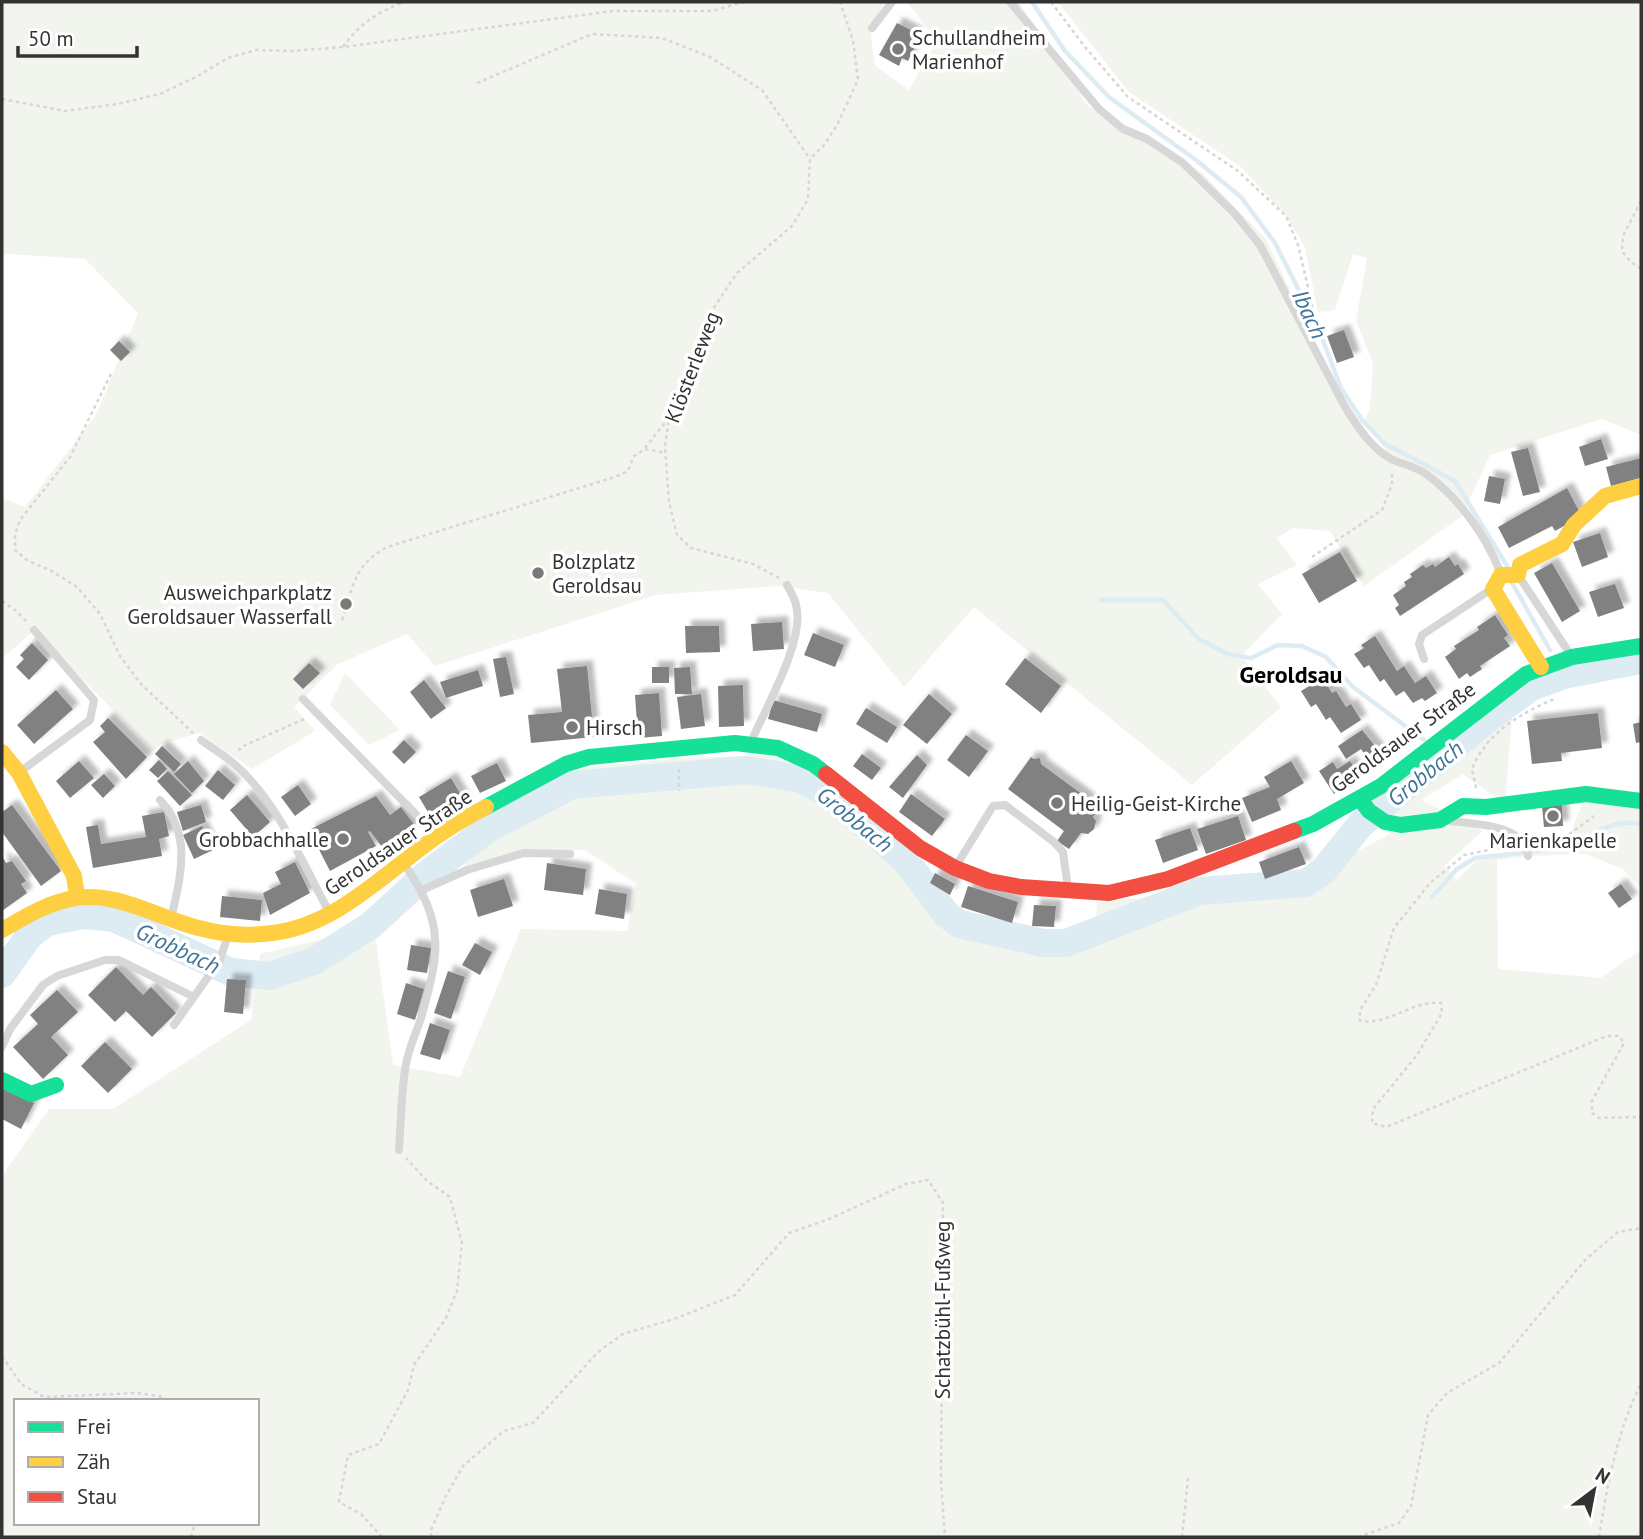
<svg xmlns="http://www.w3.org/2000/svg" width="1643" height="1539" font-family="'PT Sans',sans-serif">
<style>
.green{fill:#f1f5ed;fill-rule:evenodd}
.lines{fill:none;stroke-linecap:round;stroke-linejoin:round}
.stream{stroke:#ddebf3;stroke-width:4.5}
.river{stroke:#ddebf3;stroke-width:28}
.building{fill:#818181;filter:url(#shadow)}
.path{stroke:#d6d6d6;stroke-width:2.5;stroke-dasharray:3.5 3.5;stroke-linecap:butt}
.lane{stroke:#d7d7d7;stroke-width:8}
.fast{stroke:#16e098;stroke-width:16}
.slow{stroke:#ffcf43;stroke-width:16}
.jam{stroke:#f24e42;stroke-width:16}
.poi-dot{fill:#7a7a7a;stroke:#fff;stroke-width:2.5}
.labels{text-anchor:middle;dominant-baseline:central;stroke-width:7;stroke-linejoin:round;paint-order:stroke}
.poi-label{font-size:21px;fill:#333;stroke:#fff;text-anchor:start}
.street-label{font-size:21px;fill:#333;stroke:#fff}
.water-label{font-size:23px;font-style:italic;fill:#3f7597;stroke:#fff}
.quarter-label{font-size:24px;font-weight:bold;fill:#000;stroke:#fff}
</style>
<defs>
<filter id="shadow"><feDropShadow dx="6" dy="-6" stdDeviation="2" flood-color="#0004"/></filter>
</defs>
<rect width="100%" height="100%" fill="#fff"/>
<!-- green -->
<path class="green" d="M2,2H885L870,27L875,66L909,90L937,40L907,2H1019L1088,106L1201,172L1266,239L1345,407L1360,429L1390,457L1365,420L1370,407L1373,363L1356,321L1367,258L1353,254L1335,310L1318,312L1305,247L1286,216L1241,167L1129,92L1058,2H1641V435L1602,419L1490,455L1462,516L1364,586L1330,531L1293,528L1277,538L1297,565L1258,584L1282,614L1241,656L1281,707L1192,785L974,607L904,687L828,593L778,586L656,595L435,666L407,634L338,664L294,707L315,731L252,769L199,733L161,744L153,751L34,630L2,659V498L25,507L96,415L138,313L85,259L9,254L2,256Z
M345,673L400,730L369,745L330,705Z
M1514,690L1505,804L1463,774L1421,800L1483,831L1444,866L1457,880L1477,860L1568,849L1570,834L1586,794L1641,801V888L1623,869L1586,854L1528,856L1497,860L1498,969L1600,978L1641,950V1537H2V1176L49,1109H113L251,1020L260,954L374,927L393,1065L460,1077L521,929L627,931L636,884L585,850L524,853L467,870L460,853L532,809L575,769L681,758L771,755L812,775L915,862L930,887L959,918L1060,938L1096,927L1097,902L1165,896L1209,885L1303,880L1390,834L1380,796ZM16,1401H257V1523H16Z"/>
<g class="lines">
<!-- stream -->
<path class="stream" d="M1032,2L1065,51L1109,97L1196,160L1241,197L1275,243L1319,330L1341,388L1362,420L1384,443L1455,481L1509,569
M1511,581L1550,650
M1101,600H1163L1199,639L1228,654L1251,658L1278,645L1302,646L1326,657L1353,687L1424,740
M1432,897L1457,869L1475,858L1572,847C1585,844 1591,835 1602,829C1613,824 1629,821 1641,824"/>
<!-- river -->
<path class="river" d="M2,974L29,936L47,922L84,915L114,918L231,972L270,976L314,961L370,926L427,874L489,828L572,785L746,770L801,779L832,796L906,861L946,914L959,924L1043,943H1066L1200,891L1306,883L1324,870L1361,824L1485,721L1531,687L1564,675L1641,660"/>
</g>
<!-- building -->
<path class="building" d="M897,23L917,33L913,41L917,43L908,61L902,58L899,66L879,55Z
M1344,330L1354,357L1337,363L1327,336Z
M119,341L130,352L121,361L110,350Z
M1601,439L1608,459L1585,466L1579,447Z
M1528,448L1540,492L1523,496L1511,452Z
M1641,458V478L1611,486L1606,467Z
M1489,476L1505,479L1500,504L1484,501Z
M1567,488L1579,511L1573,521L1555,531L1552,526L1509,548L1498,527Z
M1600,533L1608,557L1582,567L1573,542Z
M1340,552L1357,581L1319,603L1302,574Z
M1449,557L1455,566L1458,564L1464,574L1400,616L1395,608L1399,605L1393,595L1406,586L1404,582L1412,577L1410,574L1423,565L1426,568L1433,564L1435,567Z
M1552,563L1580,611L1562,622L1534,573Z
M1615,584L1624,608L1598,617L1589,592Z
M1495,615L1508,635L1504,638L1510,646L1480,666L1482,669L1470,677L1467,673L1459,679L1445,657L1456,649L1454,646L1479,630L1477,627Z
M782,622L784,649L753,651L751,624Z
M685,626H719L720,652L686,653Z
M813,633L844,645L835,667L804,655Z
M1375,636L1397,671L1404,666L1415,683L1426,676L1437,693L1425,701L1422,698L1413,703L1404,691L1396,696L1384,679L1380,682L1369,665L1364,668L1354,654L1364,648L1361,645Z
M32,643L48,660L29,680L16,667L24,659L20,655Z
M506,657L514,694L500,697L493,659Z
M1025,658L1061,686L1041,713L1005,684Z
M309,663L320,673L303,689L293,679Z
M587,666L594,737L531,743L528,715L562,712L557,669Z
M652,667H669V683H652Z
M690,667L692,694H675L674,668Z
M478,670L483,686L446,698L440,682Z
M1323,678L1332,693L1336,691L1346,707L1351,704L1361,720L1341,733L1330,717L1326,720L1316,704L1311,707L1301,691Z
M424,680L446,708L431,719L410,692Z
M743,685L744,726L719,727L718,686Z
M56,690L73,709L34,744L17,725Z
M659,693L662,736L638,738L635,695Z
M701,694L705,726L681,729L677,697Z
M929,694L952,714L927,744L903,725Z
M773,700L822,714L817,732L768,719Z
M866,708L897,727L887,743L856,724Z
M1598,713L1602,748L1561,753L1562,761L1532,764L1527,721Z
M108,718L147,757L126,779L93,742L105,732L100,726Z
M1641,722V742L1636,743L1633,724Z
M1362,730L1380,752L1368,760L1361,749L1346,759L1338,746Z
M966,735L988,751L969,777L947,760Z
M404,740L416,752L404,764L392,752Z
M162,746L181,764L174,772L155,754Z
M862,754L881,768L872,780L853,766Z
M917,755L927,765L903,798L889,787Z
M1031,757L1034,759L1040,758L1041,764L1090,800L1085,806L1095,814L1093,817L1096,821L1094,829L1088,834L1081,833L1069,849L1057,841L1064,831L1008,789Z
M159,760L167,769L158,778L149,770Z
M79,761L94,778L70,798L56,781Z
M188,761L204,781L192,793L174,774Z
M1291,761L1304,783L1277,799L1281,810L1252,822L1242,798L1270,787L1264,777Z
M1350,761L1360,776L1334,794L1319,771L1333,762L1337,769Z
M497,763L506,781L480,793L471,776Z
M218,770L235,785L223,800L205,786Z
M168,771L192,795L180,806L157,781Z
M104,774L115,786L103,798L91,785Z
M451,778L464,800L432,819L419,797Z
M298,785L311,804L295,816L281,797Z
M911,794L945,819L932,836L899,812Z
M247,795L270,822L253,837L230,810Z
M376,796L390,815L401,807L416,827L385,851L370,831L368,832L376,846L330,871L309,830Z
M12,805L61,871L41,886L2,832V812Z
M201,805L206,822L183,831L177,812Z
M1562,805L1563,826L1544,827L1542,806Z
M164,812L169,836L159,839L162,856L93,868L86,827L98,825L101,844L146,837L142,816Z
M1238,816L1246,840L1206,854L1197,829Z
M202,826L213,850L194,859L183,835Z
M1190,828L1198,850L1163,863L1155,840Z
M1299,847L1306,864L1265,879L1259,862Z
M2,856L6,863L12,861L26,881L21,884L27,893L2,911Z
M295,862L310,893L270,915L263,893L281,884L275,872Z
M547,863L586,869L583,895L544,890Z
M935,873L955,884L950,895L930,883Z
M504,879L513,906L478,917L470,890Z
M1621,884L1632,899L1619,908L1608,893Z
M968,886L1018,902L1012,923L961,907Z
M599,889L627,894L624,919L595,914Z
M222,896L262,900L260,921L220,917Z
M1034,905L1056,906L1054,927L1032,926Z
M475,943L492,952L480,975L462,965Z
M411,945L431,948L427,973L407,970Z
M116,967L143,995L151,987L176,1013L152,1037L126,1011L115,1022L88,995Z
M448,971L465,977L451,1019L434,1013Z
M227,979L246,980L243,1014L224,1012Z
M406,983L424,989L415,1020L397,1014Z
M57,990L78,1012L51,1037L68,1055L43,1079L13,1047L38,1024L30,1015Z
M430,1023L450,1030L440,1060L420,1054Z
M105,1042L132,1069L108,1093L81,1066Z
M2,1087L34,1103L21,1129L2,1119Z"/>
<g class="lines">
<!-- path -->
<path class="path" d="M1051,2L1085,47L1128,97L1238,171L1286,216L1298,245L1312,304V318
M343,47C358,25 379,11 404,2
M477,83L592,34L662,38L710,57L762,90L810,159
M2,99L65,111L117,104L160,94L196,77L228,58L256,50L292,51L343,47L613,11H712L744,2
M1641,201L1623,236L1622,251L1630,261L1641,269
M111,374L70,457L20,520L15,534V550L28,561L50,570L77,587L100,614L120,656L141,684L193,733
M645,448L667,420
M1312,557L1382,510L1392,484V473
M779,578L753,564L691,548L677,535L669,502L665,446L669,418L707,318L737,273L792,226L808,199L810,159L825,144L837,125L858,80L853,40L840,2
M2,601L15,610L26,621
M342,620C354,585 353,566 387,547L615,477L628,471L634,456L645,449L665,453
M239,751L241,747L304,719
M679,769V791
M1476,788L1472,769C1486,733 1520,714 1554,699
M1536,845C1563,842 1573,831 1594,816
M1508,846L1464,855L1430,883L1394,928L1376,985L1360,1010V1021C1391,1025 1412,1000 1441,1003L1442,1013L1417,1055L1373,1109L1372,1123L1386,1127L1607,1036H1619L1624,1043L1592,1101V1113L1599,1118L1641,1117
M2,1356L21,1384L44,1397L137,1393L159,1396L171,1401
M191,1537L195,1523
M382,1537L361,1514L339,1502L348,1455L379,1444L408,1390L414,1365L446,1318L457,1291L462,1243L450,1197L427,1181L406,1158
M431,1537V1530L446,1496L463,1466L504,1431L533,1423L598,1352L623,1334L674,1319L735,1295L789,1233L829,1219L906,1184L928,1180L943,1203L941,1482L945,1537
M1182,1537L1188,1478
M1358,1537L1399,1523L1411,1506L1428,1415L1447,1393L1499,1363L1586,1259L1618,1232L1641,1228
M1599,1537C1607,1486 1617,1431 1641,1384"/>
<!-- lane -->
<path class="lane" d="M1010,2L1099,109L1123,129L1147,139L1183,163L1235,214L1260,245L1345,407C1357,426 1371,448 1391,459C1403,465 1413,465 1426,474C1458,497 1486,535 1500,572
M872,28L892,2
M1520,578L1570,654
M1424,659L1419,644L1422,635L1490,590
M303,699L435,834
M201,740C211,747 222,754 232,762C276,799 300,858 327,908
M751,742C765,709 806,639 796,605C795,598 790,591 787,585
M21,771L90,720L94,700L34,630
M160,800C192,835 181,873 172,915
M1450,821C1474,824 1525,824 1528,856
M956,866L993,806L1005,805L1054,842L1063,852L1068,888
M422,890L467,870L524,853L570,854
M174,1025L220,960L227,938
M2,1047L10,1029L43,985L57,976L105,960H119L194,997
M399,1150C401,1122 401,1092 406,1064C409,1048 416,1033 421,1018C440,952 445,924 405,865"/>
<!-- fast -->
<path class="fast" d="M1360,799L1369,811L1385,822L1401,825L1440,820L1463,806L1486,807L1586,794L1641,801
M486,807L566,764L589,757L735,743L778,748L813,764L826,774
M1294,831L1313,824L1381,786L1526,674L1572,657L1641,646
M2,1080L31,1094L56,1085"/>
<!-- slow -->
<path class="slow" d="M1541,667L1493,589L1501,575H1518L1520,565L1562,544L1574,525L1605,496L1641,486
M2,752L19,773L74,876L77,896
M2,930C26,916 47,903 75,898C119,891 161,920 203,929C226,935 249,936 272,933C336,926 386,872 436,837C452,826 469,816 486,807"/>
<!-- jam -->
<path class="jam" d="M826,774L920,848L955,868L989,881L1021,887L1109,893L1168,879L1294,831"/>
</g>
<!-- markers -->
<g class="poi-dot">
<circle cx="898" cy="49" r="7"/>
<circle cx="538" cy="573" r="7"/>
<circle cx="346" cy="604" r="7"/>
<circle cx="572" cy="727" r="7"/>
<circle cx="1057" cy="803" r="7"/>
<circle cx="1553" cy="816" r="7"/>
<circle cx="343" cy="839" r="7"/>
</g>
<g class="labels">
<!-- poi labels -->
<g class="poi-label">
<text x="912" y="37">Schullandheim<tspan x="912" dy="24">Marienhof</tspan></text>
<text x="552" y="561">Bolzplatz<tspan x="552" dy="24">Geroldsau</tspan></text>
<text x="332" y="592" text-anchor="end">Ausweichparkplatz<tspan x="332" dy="24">Geroldsauer Wasserfall</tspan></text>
<text x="586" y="727">Hirsch</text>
<text x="1071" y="803">Heilig-Geist-Kirche</text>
<text x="329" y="839" text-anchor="end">Grobbachhalle</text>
<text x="1553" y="840" text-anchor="middle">Marienkapelle</text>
</g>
<!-- street labels -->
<g class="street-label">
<text transform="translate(692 367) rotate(-69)">Klösterleweg</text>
<text transform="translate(1403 737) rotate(-36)">Geroldsauer Straße</text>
<text transform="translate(398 842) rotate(-34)">Geroldsauer Straße</text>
<text transform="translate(942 1310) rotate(-90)">Schatzbühl-Fußweg</text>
</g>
<!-- water labels -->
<g class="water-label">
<text transform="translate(1310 314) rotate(65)">Ibach</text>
<text transform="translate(1425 773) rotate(-39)">Grobbach</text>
<text transform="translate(855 819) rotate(39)">Grobbach</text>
<text transform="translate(178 948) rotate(25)">Grobbach</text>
</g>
<!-- quarter labels -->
<g class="quarter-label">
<text x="1291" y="674">Geroldsau</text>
</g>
</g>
<!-- border -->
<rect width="1643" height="1539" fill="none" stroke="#333333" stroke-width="7"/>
<!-- legend -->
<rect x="14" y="1399" width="245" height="126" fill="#ffffff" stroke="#adadad" stroke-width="2"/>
<rect x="28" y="1422" width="35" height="10" fill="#16e098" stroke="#adadad" stroke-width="2"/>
<text x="77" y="1434" font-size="21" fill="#333333">Frei</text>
<rect x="28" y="1457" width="35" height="10" fill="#ffcf43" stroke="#adadad" stroke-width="2"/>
<text x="77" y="1469" font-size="21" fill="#333333">Zäh</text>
<rect x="28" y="1492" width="35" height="10" fill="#f24e42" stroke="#adadad" stroke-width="2"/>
<text x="77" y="1504" font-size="21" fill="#333333">Stau</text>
<!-- north arrow -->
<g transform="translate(1594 1490) rotate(32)" stroke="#ffffff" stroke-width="5" paint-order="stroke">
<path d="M0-5L12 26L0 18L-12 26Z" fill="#333333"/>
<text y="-10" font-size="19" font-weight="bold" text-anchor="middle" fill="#333333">N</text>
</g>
<!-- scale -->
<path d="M18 46v10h119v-10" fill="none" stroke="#333333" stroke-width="3.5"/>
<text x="28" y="46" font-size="21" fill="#333333" stroke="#ffffff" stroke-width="5" paint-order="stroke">50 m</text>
</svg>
